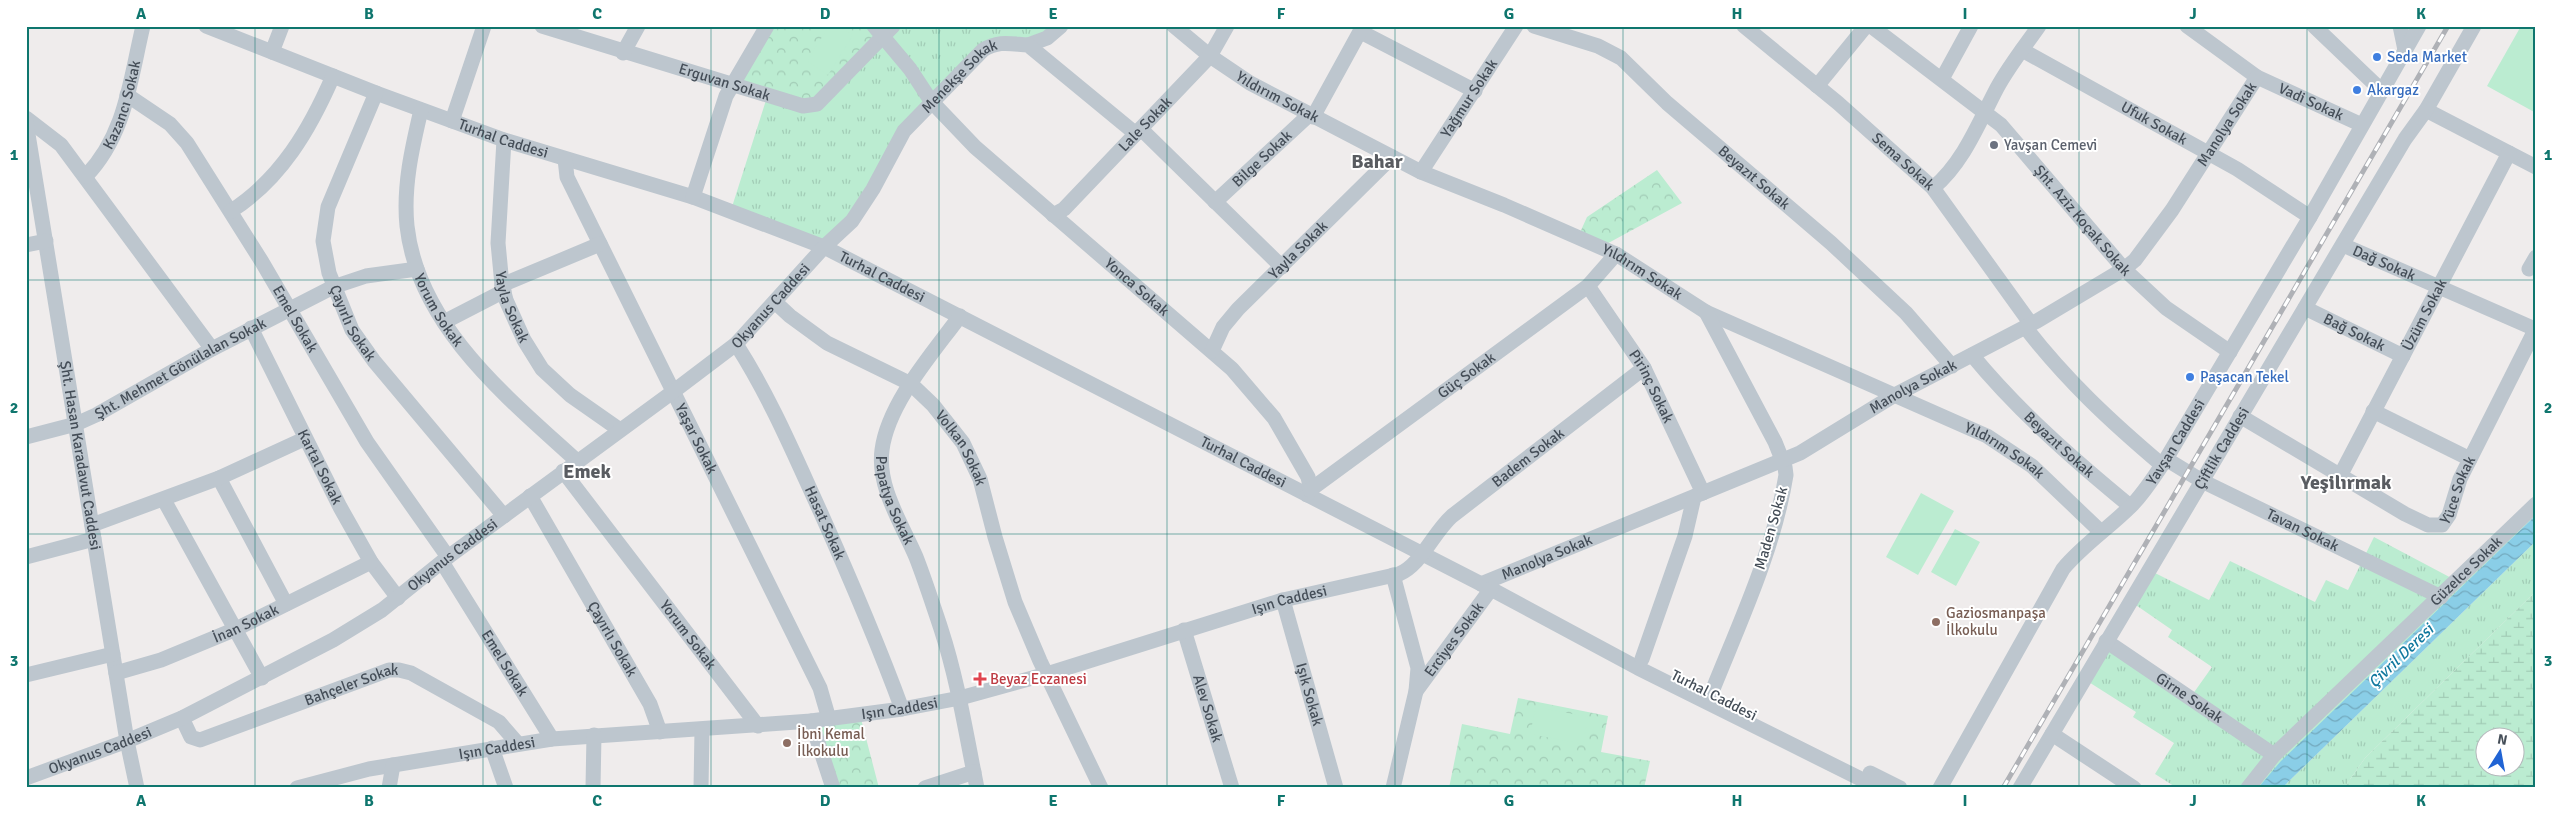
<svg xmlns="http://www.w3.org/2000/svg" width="2562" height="814" font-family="Signika,sans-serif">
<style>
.grass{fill:url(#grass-tufts)}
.forest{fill:url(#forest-crowns)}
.wetland{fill:url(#wetland-marsh);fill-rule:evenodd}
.pitch{fill:#bbecd1}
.water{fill:url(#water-waves)}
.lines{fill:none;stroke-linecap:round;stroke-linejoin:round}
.minor{stroke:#bdc6ce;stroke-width:15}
.rail-casing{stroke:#afb1b6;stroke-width:5}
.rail{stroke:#fff;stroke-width:3;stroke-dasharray:9;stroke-linecap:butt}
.grid{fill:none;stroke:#0f766e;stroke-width:1;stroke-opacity:0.55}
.shop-dot{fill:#3f7fe0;stroke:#fff;stroke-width:2}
.worship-dot{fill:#6b7280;stroke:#fff;stroke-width:2}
.education-dot{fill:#8d6e63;stroke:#fff;stroke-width:2}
.health-dot{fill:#e0444e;stroke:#fff;stroke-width:2}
.labels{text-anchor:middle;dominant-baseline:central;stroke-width:4;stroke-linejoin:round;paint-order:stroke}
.shop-label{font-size:15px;fill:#366cbe;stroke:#fff;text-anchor:start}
.street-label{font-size:15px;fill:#454e58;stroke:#fff}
.worship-label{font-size:15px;fill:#5b616d;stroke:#fff;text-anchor:start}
.education-label{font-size:15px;fill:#785e54;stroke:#fff;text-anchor:start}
.health-label{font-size:15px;fill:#be3a42;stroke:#fff;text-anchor:start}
.water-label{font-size:16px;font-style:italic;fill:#12799f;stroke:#fff}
.district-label{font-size:20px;font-weight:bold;fill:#595c61;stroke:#fff}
.neatline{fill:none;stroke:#0f766e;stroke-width:2}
.grid-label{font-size:16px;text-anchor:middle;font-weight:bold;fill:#0f766e}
</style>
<defs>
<pattern id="grass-tufts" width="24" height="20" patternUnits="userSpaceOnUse" patternTransform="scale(1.25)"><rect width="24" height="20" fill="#bbecd1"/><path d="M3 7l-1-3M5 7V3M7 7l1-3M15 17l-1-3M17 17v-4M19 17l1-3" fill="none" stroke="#a2ccb6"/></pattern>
<pattern id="forest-crowns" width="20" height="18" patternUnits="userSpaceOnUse" patternTransform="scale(1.25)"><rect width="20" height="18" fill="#bbecd1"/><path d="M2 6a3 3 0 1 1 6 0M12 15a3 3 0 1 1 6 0" fill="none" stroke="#a2ccb6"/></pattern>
<pattern id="wetland-marsh" width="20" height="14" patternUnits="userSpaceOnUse" patternTransform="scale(1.25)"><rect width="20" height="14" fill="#bbecd1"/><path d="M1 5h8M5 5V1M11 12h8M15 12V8" fill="none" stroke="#a2ccb6"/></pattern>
<pattern id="water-waves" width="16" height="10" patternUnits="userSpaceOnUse" patternTransform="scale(1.25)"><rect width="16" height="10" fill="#8acee7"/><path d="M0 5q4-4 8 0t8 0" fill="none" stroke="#73a9be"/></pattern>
</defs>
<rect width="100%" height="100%" fill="#efecec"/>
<!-- grass -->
<path class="grass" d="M893,26H1061L1047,38L999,43L931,101L880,174L824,247L731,210L767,97Z
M2536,504V515L2258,788H2177L2155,774L2174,743L2133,717L2136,712L2084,679L2106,641L2190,698L2212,667L2168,637L2172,630L2130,601L2149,570L2209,600L2230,561L2315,602L2326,580L2348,590L2374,537L2457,581Z
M2536,541V591L2365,758L2344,788H2282Z"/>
<!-- forest -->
<path class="forest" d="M767,26H874L883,36L817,104L731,86Z
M1657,170L1682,203L1601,247L1578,237L1587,217Z
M1518,698L1608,716L1601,752L1650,761L1644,788H1449L1462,724L1510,734Z
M860,715L879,788H833L811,721Z"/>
<!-- wetland -->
<path class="wetland" d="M2536,591V788H2344L2365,758ZM2484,736H2514V766H2484Z"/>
<!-- pitch -->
<path class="pitch" d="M829,26H838L853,35L828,75L807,61Z
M2521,26H2536V113L2487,86Z
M1921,493L1954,511L1918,575L1886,557Z
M1955,529L1980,542L1956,586L1931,572Z
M1536,707L1588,717L1583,744L1530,734Z"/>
<!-- water -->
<path class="water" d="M2536,515V541L2282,788H2258L2281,761Z"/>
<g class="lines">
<!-- minor -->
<g class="minor">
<path id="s1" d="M206,26L376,93L504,140L693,197L824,247L1491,589L1638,668L1879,788"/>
<path id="s2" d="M542,26L803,106L817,104L893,26"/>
<path id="s3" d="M874,26L910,69L931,101L975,147L1232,369L1274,418L1308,477L1310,486L1307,495"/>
<path id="s4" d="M1174,26L1210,56L1250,83L1421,172L1504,205L1616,254L1706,312L1987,436L2032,466L2100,531"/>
<path id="s5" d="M1534,26L1598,46L1621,58L1667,103L1831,243L1906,313L1952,366"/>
<path id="s6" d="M1744,26L1838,103L1933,188L2031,324"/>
<path id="s7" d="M1871,26L2001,125L2124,269L2166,308L2230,352"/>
<path id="s8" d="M2187,26L2257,77L2362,125"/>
<path d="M2314,26L2382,91"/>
<path d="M2400,26L2405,50"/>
<path d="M1361,32L1475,91"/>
<path d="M1028,45L1047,38L1061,26"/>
<path id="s9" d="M2022,50L2237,169L2310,217"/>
<path d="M272,52L282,26"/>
<path d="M623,53L638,26"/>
<path d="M1942,79L1971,26"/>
<path d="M1817,86L1866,26"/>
<path id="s10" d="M376,93L328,207L323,241L329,273L352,330L374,361L504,516"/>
<path id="s11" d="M127,95L170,124L187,143L262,262L367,442L448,557"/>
<path id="s12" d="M421,110C412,148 403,187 407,226C418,326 508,398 577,461"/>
<path d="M2426,110L2536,167"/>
<path d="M1313,117L1363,26"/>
<path d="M26,118L61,145L212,349"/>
<path d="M452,121L484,26"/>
<path id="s13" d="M26,122L127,741L137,788"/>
<path d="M1141,129L1282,267"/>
<path id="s14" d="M504,140L498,243L502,285L506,300L524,340L542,369L570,395L620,430"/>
<path id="s15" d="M565,159L567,177L820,688L829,719"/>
<path id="s16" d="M1421,172L1516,26"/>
<path id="s17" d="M86,176C126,134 130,80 143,26"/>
<path d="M1933,188C1964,162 1979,122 1997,88C2009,66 2025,46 2039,26"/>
<path d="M693,197L726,96L767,26"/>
<path id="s18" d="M1215,202L1309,115"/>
<path d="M231,211C281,179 310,129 333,76"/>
<path id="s19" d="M1053,215L1064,209L1210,56L1227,26"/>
<path d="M26,245L46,241"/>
<path id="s20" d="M2343,245L2535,329"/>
<path d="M2529,269L2536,257"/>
<path d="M502,285L600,244"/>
<path id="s21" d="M1588,286L1644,368L1703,493"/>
<path id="s22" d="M775,302L790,316L827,343L911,384L933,405L963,443L980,479L995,537L1015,602L1040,661L1101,788"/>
<path id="s23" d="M2305,308L2403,356"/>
<path d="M1706,312L1775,442L1785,467L1786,475C1774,550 1739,624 1711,694"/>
<path id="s24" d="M960,316C933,353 888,403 882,450C877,487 902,524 916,557C925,580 933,605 941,629C958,681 966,734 977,788"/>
<path d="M444,322L504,291"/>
<path d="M2025,327C2066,380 2110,421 2162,465"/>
<path id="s25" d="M251,328L340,507L371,562L398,598"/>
<path id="s26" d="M736,344C770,397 794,454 820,511C849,576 877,641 902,709"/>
<path id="s27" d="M1212,351L1223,327L1238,309L1392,157"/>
<path id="s28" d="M1972,355C2018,411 2074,460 2130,506"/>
<path d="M2373,411L2470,459"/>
<path id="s29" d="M2240,416L2405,514L2428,525H2442L2449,515L2460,479L2536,328"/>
<path id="s30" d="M26,437L76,424L96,415L212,349L333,287L366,276L417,269"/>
<path id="s31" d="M2166,459L2202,481L2441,597"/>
<path id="s32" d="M563,471L758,726"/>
<path id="s33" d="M2340,476L2509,153"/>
<path d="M219,478L286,604"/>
<path id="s34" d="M1310,490L1588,286L1616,254"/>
<path id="s35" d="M530,496L650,704L660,732"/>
<path d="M164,500L262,678"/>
<path d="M92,525L219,478L304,439"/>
<path d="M26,557L94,539"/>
<path id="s36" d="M442,562L552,739"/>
<path id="s37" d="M1481,584L1800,453L1893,396L2037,321L2124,269L2135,260L2172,210L2257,77"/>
<path id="s38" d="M1283,600L1336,788"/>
<path id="s39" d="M1184,630L1232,788"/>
<path id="s40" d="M2106,641L2274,755"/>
<path d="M1642,659L1685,536L1694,497"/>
<path id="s41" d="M116,673L161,660L236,629L371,562"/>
<path d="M26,675L113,654"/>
<path id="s42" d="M1416,691L1491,589"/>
<path id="s43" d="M182,718L191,737L200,740L389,670H399L411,673L499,722L518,744"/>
<path d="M811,721L833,788"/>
<path d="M2052,734L2134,788"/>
<path d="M492,748L506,788"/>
<path d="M1870,773L1900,788"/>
<path id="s44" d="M26,778L127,741L182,718L333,640L382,610L448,557L674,391L736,344L824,247L852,221L873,189L904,131L983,50C999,40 1011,44 1028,45L1136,134"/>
<path id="s45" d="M297,788L369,769L552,739L811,721L902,709L960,698L1047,674L1283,600L1399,574C1421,565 1433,533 1452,516L1644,368"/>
<path d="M389,788L393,765"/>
<path d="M593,788L594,735"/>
<path d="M701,788L702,730"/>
<path d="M925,788L974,772"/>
<path d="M1393,788L1416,691L1418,668L1393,575"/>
<path id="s46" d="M1940,788L2063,569C2083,545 2109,528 2131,506C2145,492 2155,475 2166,459L2310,217L2419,26"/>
<path id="s47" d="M2020,788L2405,139L2426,110L2474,26"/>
<path id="s48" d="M2248,788L2274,755L2536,504"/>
</g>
<defs>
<path id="rail" d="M2003,788L2448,26"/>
</defs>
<!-- rail casing -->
<use href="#rail" class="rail-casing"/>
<!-- rail -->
<use href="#rail" class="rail"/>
</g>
<!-- grid -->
<path class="grid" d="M255,26V788M483,26V788M711,26V788M939,26V788M1167,26V788M1395,26V788M1623,26V788M1851,26V788M2079,26V788M2307,26V788M26,280H2536M26,534H2536"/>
<!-- markers -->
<g class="shop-dot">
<circle cx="2377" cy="57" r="5"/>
<circle cx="2357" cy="90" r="5"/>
<circle cx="2190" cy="377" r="5"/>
</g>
<circle class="worship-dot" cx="1994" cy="145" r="5"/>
<g class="education-dot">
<circle cx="1936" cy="622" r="5"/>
<circle cx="787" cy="743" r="5"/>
</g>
<path class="health-dot" d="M977.5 671.5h5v5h5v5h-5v5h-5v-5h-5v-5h5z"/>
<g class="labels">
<!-- shop labels -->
<g class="shop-label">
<text x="2387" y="57">Seda Market</text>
<text x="2367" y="90">Akargaz</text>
<text x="2200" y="377">Paşacan Tekel</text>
</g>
<!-- street labels -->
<g class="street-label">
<text stroke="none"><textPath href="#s44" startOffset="1189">Menekşe Sokak</textPath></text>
<text stroke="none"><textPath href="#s2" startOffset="191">Erguvan Sokak</textPath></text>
<text stroke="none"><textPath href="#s4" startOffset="126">Yıldırım Sokak</textPath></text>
<text stroke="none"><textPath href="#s16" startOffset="88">Yağmur Sokak</textPath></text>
<text stroke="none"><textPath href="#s8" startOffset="146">Vadi Sokak</textPath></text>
<text stroke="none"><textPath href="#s17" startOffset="81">Kazancı Sokak</textPath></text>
<text stroke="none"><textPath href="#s9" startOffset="151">Ufuk Sokak</textPath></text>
<text stroke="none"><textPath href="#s37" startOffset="896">Manolya Sokak</textPath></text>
<text stroke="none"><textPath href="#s19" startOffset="130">Lale Sokak</textPath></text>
<text stroke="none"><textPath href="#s1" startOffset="318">Turhal Caddesi</textPath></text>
<text stroke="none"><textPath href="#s18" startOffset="64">Bilge Sokak</textPath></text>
<text stroke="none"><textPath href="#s6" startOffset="209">Sema Sokak</textPath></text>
<text stroke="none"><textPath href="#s5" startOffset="272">Beyazıt Sokak</textPath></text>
<text stroke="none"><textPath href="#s7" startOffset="289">Şht. Aziz Koçak Sokak</textPath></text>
<text stroke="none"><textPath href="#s27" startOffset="134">Yayla Sokak</textPath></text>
<text stroke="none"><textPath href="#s20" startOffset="45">Dağ Sokak</textPath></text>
<text stroke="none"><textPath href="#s4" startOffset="531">Yıldırım Sokak</textPath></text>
<text stroke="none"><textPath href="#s1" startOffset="722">Turhal Caddesi</textPath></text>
<text stroke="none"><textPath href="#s3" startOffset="372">Yonca Sokak</textPath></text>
<text stroke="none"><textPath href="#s44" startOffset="889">Okyanus Caddesi</textPath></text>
<text stroke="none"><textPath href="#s14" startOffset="169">Yayla Sokak</textPath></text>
<text stroke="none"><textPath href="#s12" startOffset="208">Yorum Sokak</textPath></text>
<text stroke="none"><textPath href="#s33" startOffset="182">Üzüm Sokak</textPath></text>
<text stroke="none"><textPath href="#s11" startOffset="284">Emel Sokak</textPath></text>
<text stroke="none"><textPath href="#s10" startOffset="246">Çayırlı Sokak</textPath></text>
<text stroke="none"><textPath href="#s23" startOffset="55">Bağ Sokak</textPath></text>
<text stroke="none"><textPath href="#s30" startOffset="170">Şht. Mehmet Gönülalan Sokak</textPath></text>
<text stroke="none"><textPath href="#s34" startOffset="194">Güç Sokak</textPath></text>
<text stroke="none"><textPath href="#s21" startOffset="119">Pirinç Sokak</textPath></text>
<text stroke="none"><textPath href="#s37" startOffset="476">Manolya Sokak</textPath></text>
<text stroke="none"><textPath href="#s15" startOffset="310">Yaşar Sokak</textPath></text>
<text stroke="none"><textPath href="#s46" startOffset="422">Yavşan Caddesi</textPath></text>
<text stroke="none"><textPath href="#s28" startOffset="125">Beyazıt Sokak</textPath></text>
<text stroke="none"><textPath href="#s47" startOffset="395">Çiftlik Caddesi</textPath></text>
<text stroke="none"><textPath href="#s22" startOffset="242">Volkan Sokak</textPath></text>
<text stroke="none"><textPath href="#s4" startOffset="936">Yıldırım Sokak</textPath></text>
<text stroke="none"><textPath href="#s13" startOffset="338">Şht. Hasan Karadavut Caddesi</textPath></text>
<text stroke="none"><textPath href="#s45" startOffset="1302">Badem Sokak</textPath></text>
<text stroke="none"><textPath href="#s1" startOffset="1128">Turhal Caddesi</textPath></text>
<text stroke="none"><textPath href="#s25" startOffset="155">Kartal Sokak</textPath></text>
<text stroke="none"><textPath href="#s29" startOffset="270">Yüce Sokak</textPath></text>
<text stroke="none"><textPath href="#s24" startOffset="209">Papatya Sokak</textPath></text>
<text stroke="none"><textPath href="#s26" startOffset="200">Hasat Sokak</textPath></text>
<text transform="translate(1771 528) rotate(-74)">Maden Sokak</text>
<text stroke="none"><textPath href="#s31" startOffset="154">Tavan Sokak</textPath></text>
<text stroke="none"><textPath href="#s44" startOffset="484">Okyanus Caddesi</textPath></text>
<text stroke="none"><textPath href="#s37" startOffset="71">Manolya Sokak</textPath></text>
<text stroke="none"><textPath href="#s48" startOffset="308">Güzelce Sokak</textPath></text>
<text stroke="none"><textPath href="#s45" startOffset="1014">Işın Caddesi</textPath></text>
<text stroke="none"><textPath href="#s41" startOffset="139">İnan Sokak</textPath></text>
<text stroke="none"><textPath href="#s32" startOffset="206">Yorum Sokak</textPath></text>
<text stroke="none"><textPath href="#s35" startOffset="165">Çayırlı Sokak</textPath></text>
<text stroke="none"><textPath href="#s42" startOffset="64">Erciyes Sokak</textPath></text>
<text stroke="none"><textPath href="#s36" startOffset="119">Emel Sokak</textPath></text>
<text stroke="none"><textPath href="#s43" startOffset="192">Bahçeler Sokak</textPath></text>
<text stroke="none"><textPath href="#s38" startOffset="98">Işık Sokak</textPath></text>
<text transform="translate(1714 695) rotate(27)">Turhal Caddesi</text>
<text stroke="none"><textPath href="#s40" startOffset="101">Girne Sokak</textPath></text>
<text stroke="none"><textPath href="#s45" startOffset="609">Işın Caddesi</textPath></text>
<text stroke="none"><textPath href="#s39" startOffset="82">Alev Sokak</textPath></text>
<text stroke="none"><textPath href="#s45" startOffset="204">Işın Caddesi</textPath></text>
<text stroke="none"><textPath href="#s44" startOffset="79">Okyanus Caddesi</textPath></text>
</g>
<!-- worship labels -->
<g class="worship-label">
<text x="2004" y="145">Yavşan Cemevi</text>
</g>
<!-- education labels -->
<g class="education-label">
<text x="1946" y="613">Gaziosmanpaşa<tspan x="1946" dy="17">İlkokulu</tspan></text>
<text x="797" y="734">İbni Kemal<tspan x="797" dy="17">İlkokulu</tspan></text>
</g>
<!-- health labels -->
<g class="health-label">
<text x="990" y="679">Beyaz Eczanesi</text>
</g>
<!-- water labels -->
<g class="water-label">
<text transform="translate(2401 656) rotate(-44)">Çivril Deresi</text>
</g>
<!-- district labels -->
<g class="district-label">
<text x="1377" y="161">Bahar</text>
<text x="587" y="471">Emek</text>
<text x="2346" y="482">Yeşilırmak</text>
</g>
</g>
<!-- border -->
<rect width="2562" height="814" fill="none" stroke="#ffffff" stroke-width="55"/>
<!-- north arrow -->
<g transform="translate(2500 752) rotate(11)"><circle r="24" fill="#ffffff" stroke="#b5b8bc"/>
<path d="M0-4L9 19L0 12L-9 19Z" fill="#2164d4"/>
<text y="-8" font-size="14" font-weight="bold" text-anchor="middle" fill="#454e58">N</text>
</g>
<rect x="28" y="28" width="2506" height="758" class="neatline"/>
<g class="grid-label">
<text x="141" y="19">A</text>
<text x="369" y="19">B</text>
<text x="597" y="19">C</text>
<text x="825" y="19">D</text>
<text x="1053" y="19">E</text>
<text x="1281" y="19">F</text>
<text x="1509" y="19">G</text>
<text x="1737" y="19">H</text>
<text x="1965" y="19">I</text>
<text x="2193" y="19">J</text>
<text x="2421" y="19">K</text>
<text x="14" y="160">1</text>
<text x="2548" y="160">1</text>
<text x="14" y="413">2</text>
<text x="2548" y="413">2</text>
<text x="14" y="666">3</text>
<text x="2548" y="666">3</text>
<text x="141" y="806">A</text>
<text x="369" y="806">B</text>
<text x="597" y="806">C</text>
<text x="825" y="806">D</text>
<text x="1053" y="806">E</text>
<text x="1281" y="806">F</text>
<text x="1509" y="806">G</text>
<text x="1737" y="806">H</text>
<text x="1965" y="806">I</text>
<text x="2193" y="806">J</text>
<text x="2421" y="806">K</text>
</g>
</svg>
